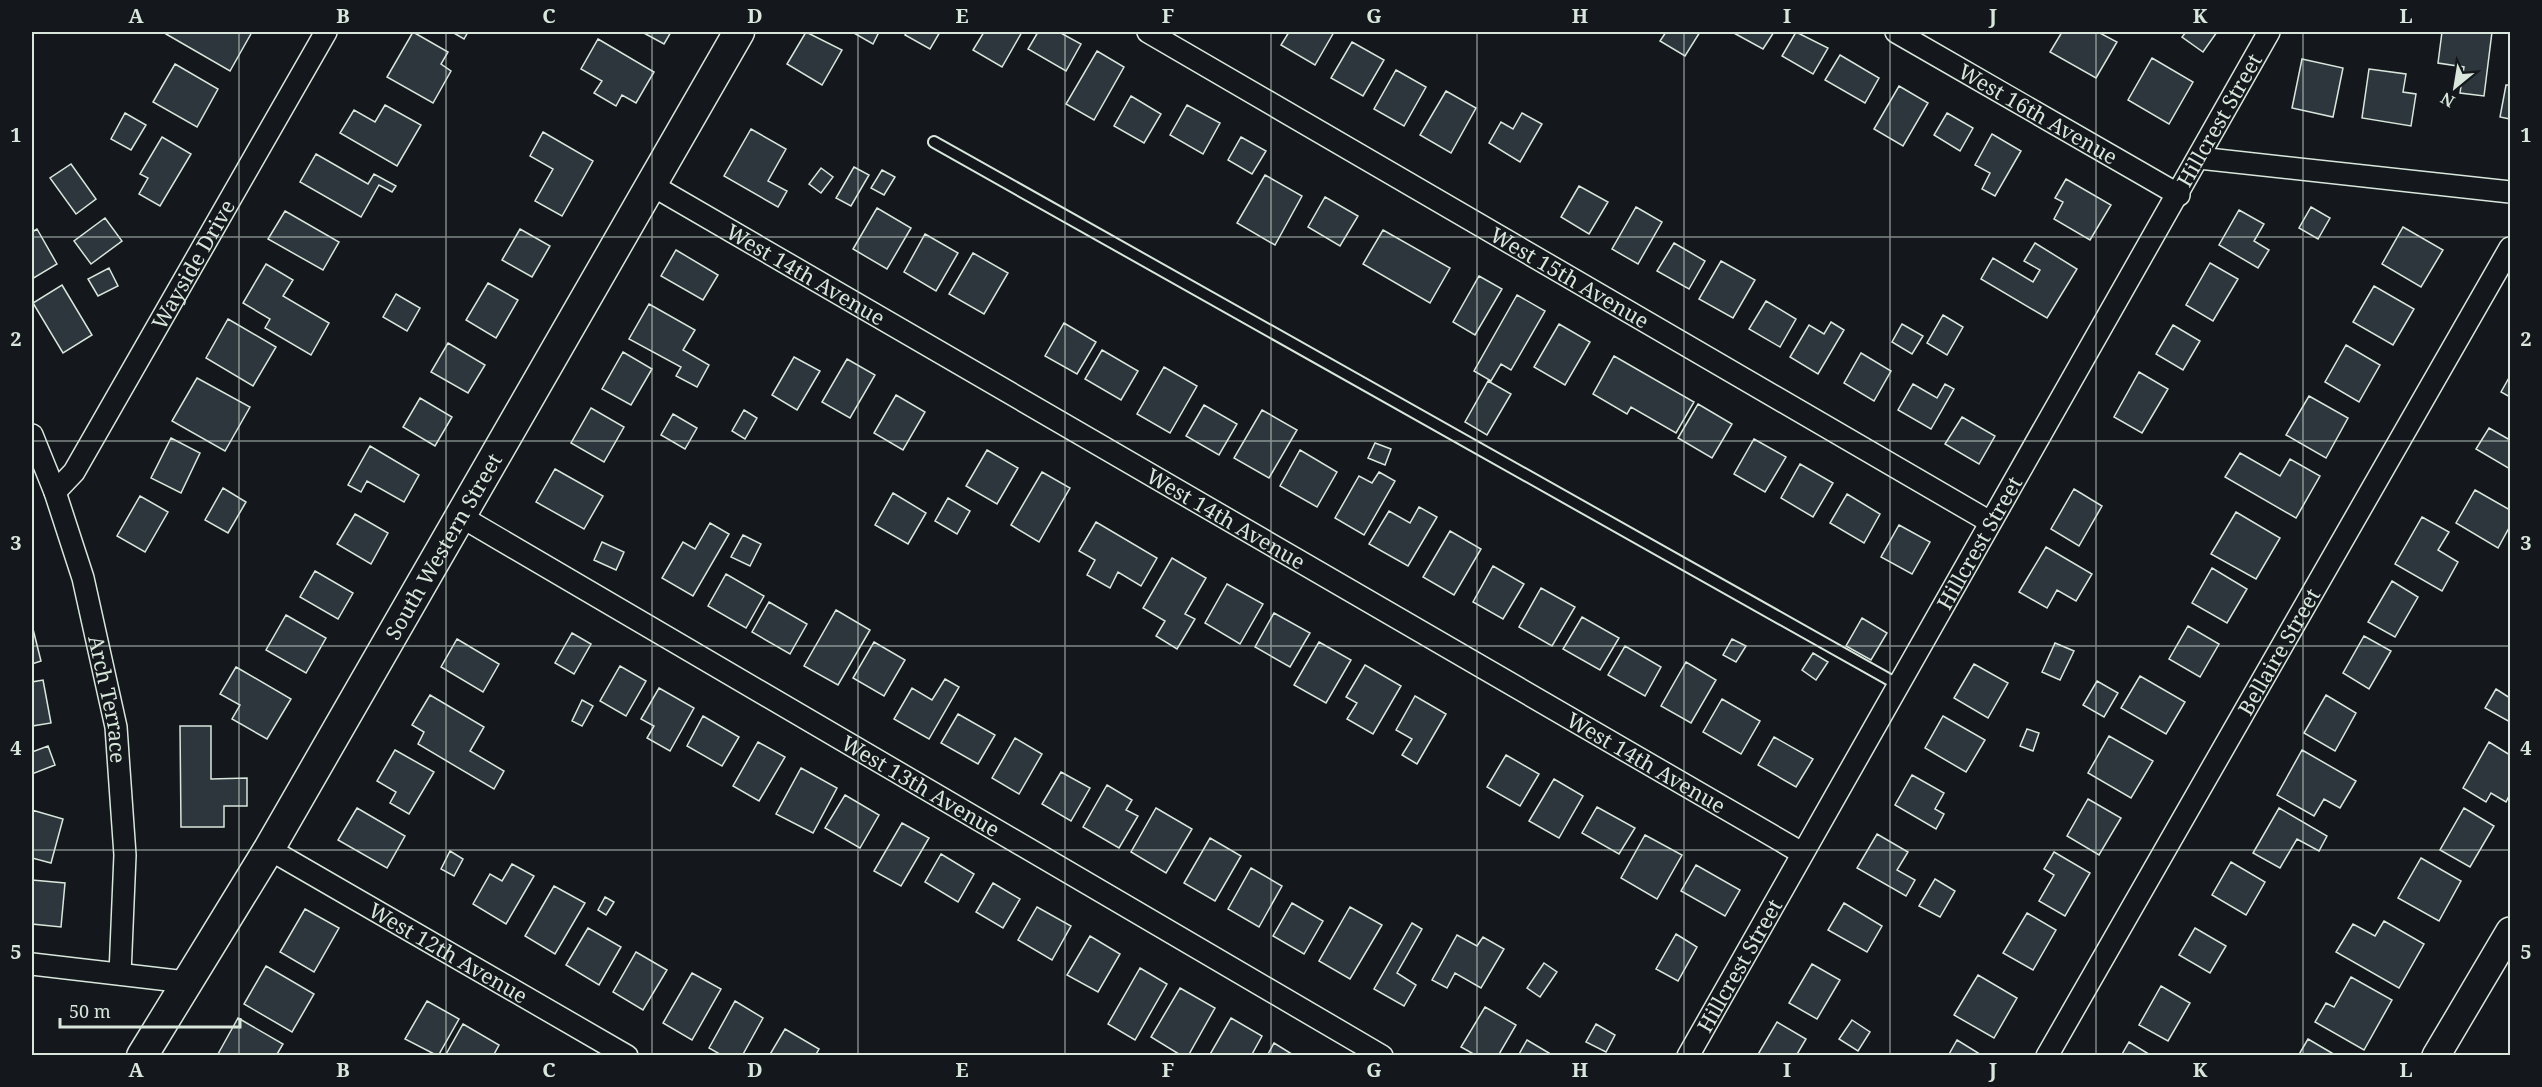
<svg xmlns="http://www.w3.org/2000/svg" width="2542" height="1087" font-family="'Noto Serif',serif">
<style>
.building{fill:#2c363c;stroke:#d8e6dc;stroke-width:1.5}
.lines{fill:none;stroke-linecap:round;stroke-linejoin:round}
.service-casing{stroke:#d8e6dc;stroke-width:14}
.minor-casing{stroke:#d8e6dc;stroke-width:24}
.tertiary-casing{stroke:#d8e6dc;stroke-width:30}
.secondary-casing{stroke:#d8e6dc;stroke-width:33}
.service{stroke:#14181c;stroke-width:10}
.minor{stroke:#14181c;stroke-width:21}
.tertiary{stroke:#14181c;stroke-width:27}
.secondary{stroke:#14181c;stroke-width:30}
.grid{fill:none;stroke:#d8e6dc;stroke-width:1.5;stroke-opacity:0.55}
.labels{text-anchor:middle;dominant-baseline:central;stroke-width:4.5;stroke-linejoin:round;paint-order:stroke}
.street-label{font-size:21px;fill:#d8e6dc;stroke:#14181c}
.neatline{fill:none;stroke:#d8e6dc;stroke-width:2}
.grid-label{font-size:20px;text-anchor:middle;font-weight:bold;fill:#d8e6dc}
</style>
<rect width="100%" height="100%" fill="#14181c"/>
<!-- building -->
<path class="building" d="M168,32H252L230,71L166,34Z
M413,32L448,52L441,64L451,71L433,103L387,77Z
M452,32H468L464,39Z
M642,32H671L664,44Z
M806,32L842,50L822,85L787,64Z
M852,32H879L873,44Z
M907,32H940L930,49L905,35Z
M984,32H1022L1002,67L973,50Z
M1038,32H1059L1081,44L1066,71L1028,49Z
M1289,32H1334L1315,65L1281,45Z
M1666,32H1700L1685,56L1660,41Z
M1732,32H1774L1763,49Z
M1796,32L1828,48L1813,74L1782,56Z
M2062,32H2098L2117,42L2096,78L2050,52Z
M2186,32H2217L2203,52L2182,37Z
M2442,32H2492L2484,96L2460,93L2464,67L2438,63Z
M598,39L654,72L636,103L622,95L616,106L594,93L602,81L581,69Z
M1352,42L1384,60L1363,96L1331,78Z
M1097,51L1124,67L1094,120L1066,104Z
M1840,55L1879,78L1865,103L1825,80Z
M2152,58L2193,82L2169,124L2128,100Z
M2302,59L2343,68L2333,117L2292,108Z
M175,64L218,89L197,127L153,102Z
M2369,69L2406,74L2403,92L2416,94L2411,126L2362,118Z
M1396,70L1426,87L1404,126L1374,109Z
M2506,85H2510V119L2500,117Z
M1899,86L1928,103L1903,146L1874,129Z
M1446,91L1476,108L1451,153L1420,135Z
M1131,96L1161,114L1144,143L1114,126Z
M385,105L421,125L397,166L340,133L354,110L375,122Z
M1187,105L1220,123L1203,154L1170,135Z
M125,113L146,125L131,150L111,139Z
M1522,113L1542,124L1520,162L1489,143L1501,122L1513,129Z
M1947,113L1973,128L1960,151L1934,135Z
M751,129L786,149L768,181L787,191L778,207L724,176Z
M543,132L593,161L562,216L535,201L553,169L530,156Z
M1992,134L2021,151L1995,196L1982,189L1990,173L1975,165Z
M162,137L191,154L160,206L139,194L148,178L140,174Z
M1241,137L1266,151L1252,174L1228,160Z
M316,154L368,184L374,174L396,186L392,192L379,185L361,217L300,182Z
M71,164L96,199L76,214L50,178Z
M854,167L869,175L851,206L836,198Z
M821,168L833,177L821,193L809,184Z
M882,170L895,177L884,195L871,188Z
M1265,175L1302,196L1275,245L1237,223Z
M2066,179L2111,205L2090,240L2054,219L2063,202L2055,198Z
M1579,186L1608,202L1589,234L1561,217Z
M1325,197L1358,216L1340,246L1308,227Z
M1636,207L1662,222L1638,264L1612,249Z
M2311,207L2330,218L2318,239L2299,228Z
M877,208L911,228L887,269L853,249Z
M2239,210L2264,224L2254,241L2269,250L2258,268L2219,245Z
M285,211L339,242L323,270L268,239Z
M105,218L122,241L91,264L74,241Z
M2403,227L2443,250L2421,287L2382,264Z
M37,229L57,264L32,279V232Z
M520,229L550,246L532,277L502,260Z
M1383,230L1450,268L1430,303L1363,264Z
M925,234L958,253L936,291L904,272Z
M1674,243L1705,261L1689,289L1657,271Z
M2035,243L2077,269L2047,318L1981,279L1993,258L2033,282L2040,270L2024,261Z
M676,250L718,275L703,300L661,276Z
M973,253L1008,273L984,314L949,294Z
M1721,261L1755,280L1733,318L1699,299Z
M2210,263L2238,279L2213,321L2186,305Z
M266,264L293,280L283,296L329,323L311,355L265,328L270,319L243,303Z
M109,268L118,286L98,296L88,279Z
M1479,276L1502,289L1475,335L1453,322Z
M488,283L518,300L496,338L466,320Z
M62,285L92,335L63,353L33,303Z
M2374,286L2414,309L2393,345L2353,322Z
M396,294L420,308L407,331L383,317Z
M1517,295L1545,311L1511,370L1501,364L1491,381L1474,371Z
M1766,301L1796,319L1780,347L1749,329Z
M649,304L695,330L683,350L709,365L697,387L676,376L681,367L629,339Z
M1943,315L1963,327L1947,355L1927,343Z
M228,319L276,347L253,386L206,358Z
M1831,322L1844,330L1818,374L1790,357L1809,325L1824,334Z
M1064,323L1096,342L1077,374L1045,356Z
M1559,324L1590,342L1565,385L1534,367Z
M1902,324L1923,336L1912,354L1892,342Z
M2173,325L2200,341L2183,370L2156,354Z
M448,343L485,365L468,393L431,372Z
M2346,345L2380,365L2359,402L2325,382Z
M1102,350L1138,371L1121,400L1085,379Z
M623,352L652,369L631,405L602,389Z
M1861,353L1891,371L1874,401L1844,383Z
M1614,356L1694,402L1676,433L1631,407L1627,414L1593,394Z
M794,357L820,371L797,410L772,395Z
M847,359L875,375L850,418L822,402Z
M1164,367L1197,386L1170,433L1137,414Z
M2139,372L2168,389L2142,433L2114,417Z
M2510,376V397L2501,392Z
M197,378L250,407L225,451L172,421Z
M1488,381L1511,394L1487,435L1465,422Z
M1913,384L1937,398L1945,384L1954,389L1931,429L1898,410Z
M896,395L925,412L903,450L874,433Z
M2309,396L2348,418L2326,458L2286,435Z
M420,398L452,417L435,446L403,427Z
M1698,404L1732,424L1712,458L1678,438Z
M1204,405L1237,424L1219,455L1186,436Z
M591,408L624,427L604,462L571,443Z
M744,410L757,418L745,439L732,431Z
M1262,410L1297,430L1269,478L1234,458Z
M673,414L697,428L685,449L661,435Z
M1962,417L1995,436L1979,464L1945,444Z
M2489,428L2510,440V469L2476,449Z
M171,438L200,453L181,493L151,478Z
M1754,439L1786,457L1765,492L1734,474Z
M1375,443L1391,449L1385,465L1368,458Z
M370,446L419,475L404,502L367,481L361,492L348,485Z
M987,450L1018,468L997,504L966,486Z
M1300,450L1337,472L1317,507L1280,486Z
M2240,453L2280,476L2290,459L2320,476L2296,518L2225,477Z
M1800,464L1833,483L1813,517L1781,498Z
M555,469L603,496L584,529L536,502Z
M1042,472L1070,488L1039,542L1011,525Z
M1379,472L1395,481L1364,535L1335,518L1359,476L1372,483Z
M223,488L246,502L228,533L205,520Z
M2074,489L2102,506L2079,546L2051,529Z
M2475,490L2510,510V526L2498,548L2456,523Z
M893,493L926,513L908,544L875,525Z
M1847,494L1880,514L1864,543L1830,523Z
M140,496L168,512L145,552L117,536Z
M948,498L970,511L957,534L935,521Z
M1419,507L1437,517L1408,566L1369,544L1389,511L1410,523Z
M2236,512L2280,538L2256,579L2211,554Z
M355,514L388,533L371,564L337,544Z
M2422,517L2449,532L2438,550L2458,562L2442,591L2395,564Z
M1096,522L1157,558L1141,586L1118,572L1110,588L1087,575L1095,560L1079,551Z
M710,523L729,534L693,596L662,578L683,542L695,549Z
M1899,525L1930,542L1912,574L1881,557Z
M1450,531L1481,549L1454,595L1423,577Z
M743,535L761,544L750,566L731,557Z
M602,542L624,552L616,570L594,560Z
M2046,547L2092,574L2076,601L2057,590L2047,608L2019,592Z
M1172,558L1206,578L1185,614L1195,619L1177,649L1156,636L1165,621L1143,608Z
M1493,566L1524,584L1503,619L1473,602Z
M2212,568L2247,589L2227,623L2192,603Z
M315,571L353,593L338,619L300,597Z
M726,574L764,596L746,628L708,606Z
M2392,581L2418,597L2395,637L2368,622Z
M1227,584L1263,604L1240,644L1205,623Z
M1541,588L1575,607L1552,646L1519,627Z
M769,602L807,624L790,654L752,632Z
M836,610L870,630L838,685L804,666Z
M1274,613L1310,633L1290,667L1255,647Z
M286,615L326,638L306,673L266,650Z
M1582,617L1619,638L1600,670L1563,649Z
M1862,618L1887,633L1871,660L1846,646Z
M32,625L41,661L32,664Z
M2188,626L2219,644L2200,677L2169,659Z
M572,633L591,644L574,674L555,663Z
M2364,636L2391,651L2369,689L2343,673Z
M457,639L499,664L483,692L441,667Z
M1732,639L1746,646L1736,662L1723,655Z
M874,642L905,660L884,696L853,678Z
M1319,642L1351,660L1326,703L1294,685Z
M2055,643L2074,651L2060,680L2042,672Z
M1625,646L1661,667L1645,696L1608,675Z
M1813,653L1828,662L1816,680L1802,670Z
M1686,662L1716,680L1691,723L1661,706Z
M1974,664L2008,683L1988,718L1954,698Z
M1365,665L1401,686L1373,734L1347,719L1357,703L1346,697Z
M620,666L646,681L626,716L600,701Z
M236,667L291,699L267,739L232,719L240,705L220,694Z
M2140,676L2185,702L2166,734L2121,708Z
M945,679L959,687L929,739L894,719L912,688L932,700Z
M43,680L51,723L32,726V682Z
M2097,681L2118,693L2104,717L2083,705Z
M659,688L694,708L670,751L647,738L654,726L641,719Z
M2496,689L2510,698V722L2485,708Z
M430,695L484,727L470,751L504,771L494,789L418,744L424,732L412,725Z
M2326,695L2356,713L2335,751L2304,733Z
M1415,696L1446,714L1417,764L1402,755L1412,739L1396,730Z
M1722,699L1760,721L1741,754L1703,732Z
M582,700L593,706L582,726L572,721Z
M958,714L995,735L978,764L941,743Z
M703,716L739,737L722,766L687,746Z
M1943,716L1985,740L1966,772L1925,748Z
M180,726H211V779L247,778V806H224V827H181Z
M2027,729L2039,733L2033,751L2020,746Z
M2109,736L2153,761L2131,798L2088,773Z
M1774,737L1813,759L1796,787L1758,765Z
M1015,738L1042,754L1019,794L992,778Z
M758,742L785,757L759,801L733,786Z
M2489,742L2510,755V794L2506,802L2491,793L2486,802L2463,788Z
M48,746L55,765L32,774V752Z
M395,750L434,772L409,814L390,803L396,792L377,781Z
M2302,750L2356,781L2340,808L2324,799L2314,816L2277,795Z
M1506,755L1539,774L1520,806L1487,787Z
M801,768L837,788L813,833L776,814Z
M1061,772L1090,788L1071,821L1042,804Z
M1912,775L1944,793L1935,809L1944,814L1936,829L1895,805Z
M1554,779L1583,796L1559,838L1529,821Z
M1107,785L1132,800L1126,810L1138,816L1119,848L1083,827Z
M845,795L879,815L860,848L825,828Z
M2088,799L2121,818L2099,855L2067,836Z
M1597,807L1635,828L1619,854L1582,833Z
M357,808L405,836L387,868L338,840Z
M1156,808L1192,829L1166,873L1131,852Z
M2279,808L2327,836L2319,851L2297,839L2280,868L2253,853Z
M2464,808L2494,826L2470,867L2440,850Z
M32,810L63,819L51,863L32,858Z
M902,823L929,838L901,886L874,871Z
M1877,834L1908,852L1897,870L1915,880L1906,896L1857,868Z
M1645,835L1682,855L1657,899L1621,878Z
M1210,838L1241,856L1215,901L1184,883Z
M450,851L463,859L454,876L441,869Z
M2054,852L2090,873L2065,916L2039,901L2054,875L2044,869Z
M941,854L974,874L958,902L925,882Z
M2421,858L2461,881L2439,921L2398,898Z
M2231,862L2265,882L2246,915L2212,895Z
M512,864L534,876L506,924L473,904L490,874L502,881Z
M1696,865L1740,890L1725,916L1681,891Z
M1251,868L1282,886L1259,927L1228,909Z
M1935,879L1955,891L1940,917L1919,906Z
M32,880L65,883L61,927L32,924Z
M993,883L1020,899L1003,928L976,912Z
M554,886L585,903L555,954L525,936Z
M605,897L614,902L606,915L598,910Z
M1292,903L1323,921L1304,954L1273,936Z
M1844,903L1882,926L1867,952L1828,930Z
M1037,907L1071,926L1052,960L1018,940Z
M1350,907L1382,925L1350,979L1319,961Z
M305,909L339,928L314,972L280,952Z
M2027,913L2056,930L2033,970L2003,953Z
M2384,921L2424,944L2399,988L2336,952L2353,924L2375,936Z
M1412,923L1422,929L1397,973L1416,985L1404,1006L1374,989Z
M588,928L621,947L599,985L566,965Z
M2195,928L2226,946L2210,973L2179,955Z
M1676,934L1697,947L1678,981L1656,969Z
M1457,935L1477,946L1483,937L1504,949L1481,988L1455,973L1447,988L1432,980Z
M1090,936L1120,954L1098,992L1067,975Z
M636,952L667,970L643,1010L613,992Z
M1544,963L1557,972L1540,997L1527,988Z
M1812,964L1840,980L1817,1019L1789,1003Z
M266,966L314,994L292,1032L244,1004Z
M1140,968L1167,984L1135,1040L1108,1024Z
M692,973L721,989L692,1040L663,1023Z
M1978,975L2017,998L1994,1038L1954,1015Z
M2351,977L2392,1000L2364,1050L2315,1022L2326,1003L2334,1007Z
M2161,986L2190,1003L2168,1041L2139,1025Z
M1180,988L1215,1008L1188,1056H1182L1151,1037Z
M427,1001L459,1019L438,1056L405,1039Z
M735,1001L763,1018L742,1056H723L709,1048Z
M1485,1007L1516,1025L1498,1056H1477L1461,1047Z
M238,1018L283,1044L276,1056L218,1054Z
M1231,1018L1262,1036L1251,1056H1209Z
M1852,1020L1870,1032L1858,1051L1839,1039Z
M1777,1022L1806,1039L1796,1056H1757Z
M463,1024L499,1045L493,1056H445Z
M1596,1024L1615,1035L1606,1052L1586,1042Z
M785,1029L819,1049L815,1056H769Z
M2308,1039L2337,1056H2298Z
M1527,1040L1554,1056H1518Z
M1957,1040L1983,1056H1948Z
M2129,1042L2152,1056H2121Z
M1274,1043L1295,1056H1267Z"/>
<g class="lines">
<defs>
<path id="service" d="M934,142L1897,684"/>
<g id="minor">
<path id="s1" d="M1148,32L1990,522"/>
<path id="s2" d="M1896,32L2179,195"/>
<path d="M2199,158L2510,192"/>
<path id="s3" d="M650,184L1802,853"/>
<path id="s4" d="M32,435L55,492L83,578L116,727L125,855L120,974"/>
<path id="s5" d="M55,492L74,472L326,32"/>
<path id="s6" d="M460,516L1382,1056"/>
<path id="s7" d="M269,849L627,1056"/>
<path d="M32,964L186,982"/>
<path id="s8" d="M1688,1056L2269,32"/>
<path id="s9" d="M2047,1056L2510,248"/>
</g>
<path id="tertiary" d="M2436,1056L2510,931"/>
<g id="secondary">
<path id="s10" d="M142,1056L269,849L739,32"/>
</g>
</defs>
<!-- service casing -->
<use href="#service" class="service-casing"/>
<!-- minor casing -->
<use href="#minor" class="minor-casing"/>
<!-- tertiary casing -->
<use href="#tertiary" class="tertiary-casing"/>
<!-- secondary casing -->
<use href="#secondary" class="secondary-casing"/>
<!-- service -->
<use href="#service" class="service"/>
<!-- minor -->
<use href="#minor" class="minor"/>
<!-- tertiary -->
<use href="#tertiary" class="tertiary"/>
<!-- secondary -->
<use href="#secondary" class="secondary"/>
</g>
<!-- grid -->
<path class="grid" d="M239,32V1056M446,32V1056M652,32V1056M858,32V1056M1065,32V1056M1271,32V1056M1477,32V1056M1684,32V1056M1890,32V1056M2096,32V1056M2303,32V1056M32,237H2510M32,441H2510M32,646H2510M32,850H2510"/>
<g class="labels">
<!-- street labels -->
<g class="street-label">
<text stroke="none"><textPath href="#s2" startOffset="164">West 16th Avenue</textPath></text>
<text stroke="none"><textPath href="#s8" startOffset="1076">Hillcrest Street</textPath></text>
<text stroke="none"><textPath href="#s5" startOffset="267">Wayside Drive</textPath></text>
<text stroke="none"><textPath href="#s3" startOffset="180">West 14th Avenue</textPath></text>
<text stroke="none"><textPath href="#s1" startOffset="488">West 15th Avenue</textPath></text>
<text stroke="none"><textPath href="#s3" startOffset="666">West 14th Avenue</textPath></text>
<text stroke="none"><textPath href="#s8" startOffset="590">Hillcrest Street</textPath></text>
<text stroke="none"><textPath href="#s10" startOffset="592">South Western Street</textPath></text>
<text stroke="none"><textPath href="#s9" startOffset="466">Bellaire Street</textPath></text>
<text stroke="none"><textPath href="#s4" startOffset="276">Arch Terrace</textPath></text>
<text stroke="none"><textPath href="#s3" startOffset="1152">West 14th Avenue</textPath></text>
<text stroke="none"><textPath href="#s6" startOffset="534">West 13th Avenue</textPath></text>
<text stroke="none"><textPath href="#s7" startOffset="207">West 12th Avenue</textPath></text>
<text stroke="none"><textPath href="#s8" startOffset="104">Hillcrest Street</textPath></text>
</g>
</g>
<!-- border -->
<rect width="2542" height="1087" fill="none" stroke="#14181c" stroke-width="66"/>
<!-- north arrow -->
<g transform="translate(2455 87) rotate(210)" stroke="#14181c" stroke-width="4.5" paint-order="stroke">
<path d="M0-4.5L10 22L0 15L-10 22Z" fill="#d8e6dc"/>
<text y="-9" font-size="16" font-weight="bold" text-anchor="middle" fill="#d8e6dc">N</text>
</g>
<!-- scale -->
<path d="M60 1018v9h180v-9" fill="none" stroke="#d8e6dc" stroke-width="3"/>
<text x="69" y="1018" font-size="18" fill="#d8e6dc" stroke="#14181c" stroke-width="4.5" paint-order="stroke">50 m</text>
<rect x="33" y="33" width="2476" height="1021" class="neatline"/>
<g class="grid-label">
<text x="136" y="23">A</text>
<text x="343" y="23">B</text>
<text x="549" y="23">C</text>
<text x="755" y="23">D</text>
<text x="962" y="23">E</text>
<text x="1168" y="23">F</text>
<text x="1374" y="23">G</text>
<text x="1580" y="23">H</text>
<text x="1787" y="23">I</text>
<text x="1993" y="23">J</text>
<text x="2200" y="23">K</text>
<text x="2406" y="23">L</text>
<text x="16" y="142">1</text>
<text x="2526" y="142">1</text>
<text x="16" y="346">2</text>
<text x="2526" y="346">2</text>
<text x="16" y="550">3</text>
<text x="2526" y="550">3</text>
<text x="16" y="755">4</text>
<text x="2526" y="755">4</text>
<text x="16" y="959">5</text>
<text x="2526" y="959">5</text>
<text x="136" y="1077">A</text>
<text x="343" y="1077">B</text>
<text x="549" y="1077">C</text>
<text x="755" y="1077">D</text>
<text x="962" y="1077">E</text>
<text x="1168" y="1077">F</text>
<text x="1374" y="1077">G</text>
<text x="1580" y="1077">H</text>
<text x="1787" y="1077">I</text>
<text x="1993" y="1077">J</text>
<text x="2200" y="1077">K</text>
<text x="2406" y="1077">L</text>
</g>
</svg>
